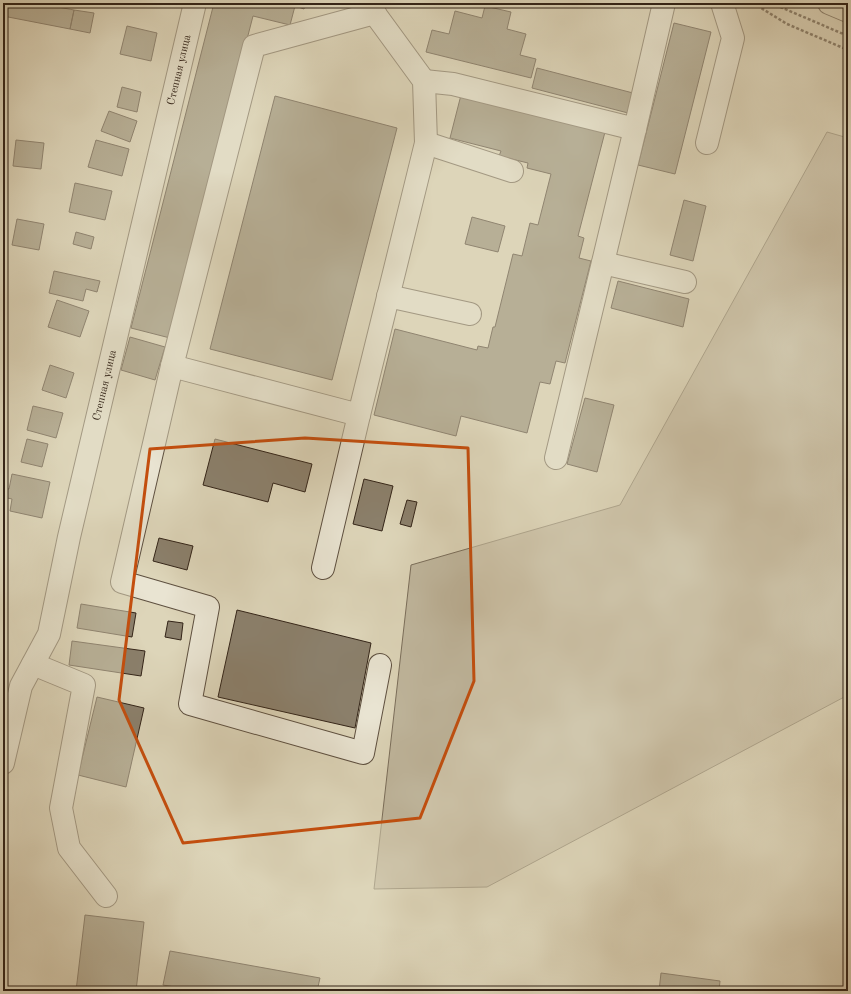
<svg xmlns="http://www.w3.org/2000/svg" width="851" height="994" font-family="'Old Standard TT',serif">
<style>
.green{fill:#c0b79e;stroke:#7a6e5b}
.building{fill:#8b806c;stroke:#332418}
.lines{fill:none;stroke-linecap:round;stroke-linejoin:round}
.minor-casing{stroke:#5e5040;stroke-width:24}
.major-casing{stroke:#332418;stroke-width:24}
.path{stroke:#332418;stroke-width:2.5;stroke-dasharray:3 2;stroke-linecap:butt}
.minor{stroke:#e9e4d2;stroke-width:22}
.major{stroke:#ddd5b9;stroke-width:22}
.marked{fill:none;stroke:#c44e0e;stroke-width:3;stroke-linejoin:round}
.labels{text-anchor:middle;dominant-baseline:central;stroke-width:3;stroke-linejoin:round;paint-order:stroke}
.street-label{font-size:11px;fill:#332418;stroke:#e9e4d2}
</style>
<rect width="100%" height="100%" fill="#ddd5b9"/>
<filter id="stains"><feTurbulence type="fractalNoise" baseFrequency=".005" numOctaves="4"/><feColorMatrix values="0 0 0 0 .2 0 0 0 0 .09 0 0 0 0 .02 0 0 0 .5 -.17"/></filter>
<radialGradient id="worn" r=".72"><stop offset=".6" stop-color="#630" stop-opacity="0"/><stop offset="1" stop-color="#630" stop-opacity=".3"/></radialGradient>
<!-- green -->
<path class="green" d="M827,132L848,138V695L487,887L374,889L411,565L620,505Z"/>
<!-- building -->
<path class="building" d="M3,3H37L74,10L70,29L3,16V19Z
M214,3H306L304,9L295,6L290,25L253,16L170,338L131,328Z
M485,6L511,12L507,29L526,34L520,55L536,59L531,78L426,52L432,30L449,34L455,11L482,18Z
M74,10L94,13L90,33L70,29Z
M674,23L711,32L675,174L638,165Z
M127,26L157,33L151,61L120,54Z
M537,68L633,93L628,113L532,88Z
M122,87L141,92L137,112L117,107Z
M461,95L605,132L578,236L584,238L579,258L591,261L565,363L556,361L550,384L540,382L527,433L461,416L456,436L374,415L395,329L477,350L478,346L488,348L493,327H495L513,254L522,256L530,223L538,225L551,174L527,168L528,163L499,156L501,151L450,138Z
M275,96L397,128L332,380L210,349Z
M109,111L137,121L130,142L101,131Z
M16,140L44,143L41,169L13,166Z
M96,140L129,149L122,176L88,167Z
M75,183L112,191L105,220L69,212Z
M684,200L706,206L693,261L670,255Z
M472,217L505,226L498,252L465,244Z
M17,219L44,224L39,250L12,245Z
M76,232L94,237L91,249L73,244Z
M54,271L100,281L97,292L86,289L83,301L49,293Z
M618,281L689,299L683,327L611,308Z
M57,300L89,311L80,337L48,327Z
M130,337L165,347L155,380L121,370Z
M50,365L74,373L66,398L42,390Z
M585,398L614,405L597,472L567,464Z
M33,406L63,413L56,438L27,430Z
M27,439L48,444L42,467L21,462Z
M215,439L312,464L305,492L273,483L268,502L203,485Z
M12,474L50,482L42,518L10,511L12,499L3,497V488L9,489Z
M364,479L393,486L382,531L353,524Z
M407,500L417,502L411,527L400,524Z
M159,538L193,546L187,570L153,561Z
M81,604L136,613L132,637L77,628Z
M237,610L371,643L355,728L218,697Z
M168,621L183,623L181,640L165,637Z
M72,641L145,651L141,676L69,665Z
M97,697L144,708L126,787L78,775Z
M85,915L144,922L136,991H76Z
M170,951L320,978L317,991H198L163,985Z
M661,973L720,981L719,991H659Z"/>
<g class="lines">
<defs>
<g id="minor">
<path d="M375,13L254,46L172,366L122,582L208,607L190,704L363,753L380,665"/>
<path d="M424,81L453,84L635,129L664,3"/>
<path d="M426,143L512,171"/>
<path d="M707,143L733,38L722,3"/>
<path d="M603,263L685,282"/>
<path d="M388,296L470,314"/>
<path d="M172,366L359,415"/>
<path d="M556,458L635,129"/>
<path d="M323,568L359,415L426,143L424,81L367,3"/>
<path d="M33,664L84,685L61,808L69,848L106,896"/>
<path id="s1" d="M3,763L21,686L49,634L69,537L195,3"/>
</g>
<path id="major" d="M829,3L848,11"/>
</defs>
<!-- minor casing -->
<use href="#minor" class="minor-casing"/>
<!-- major casing -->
<use href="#major" class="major-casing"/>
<!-- path -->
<path class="path" d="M753,3L787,24L848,50
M771,3L848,36"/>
<!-- minor -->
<use href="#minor" class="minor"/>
<!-- major -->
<use href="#major" class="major"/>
</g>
<!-- marked area -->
<path d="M0 0H851V994H0ZM305,438L468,448L474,681L420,818L183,843L119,700L150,449Z" fill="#ddd5b9" fill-opacity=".55" fill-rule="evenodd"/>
<path class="marked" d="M305,438L468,448L474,681L420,818L183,843L119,700L150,449Z"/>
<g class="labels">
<!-- street labels -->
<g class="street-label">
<text stroke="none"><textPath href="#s1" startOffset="717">Степная улица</textPath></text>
<text stroke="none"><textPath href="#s1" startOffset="393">Степная улица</textPath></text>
</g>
</g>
<!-- margin -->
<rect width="851" height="994" fill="none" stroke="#ddd5b9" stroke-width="16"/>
<rect x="4" y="4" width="843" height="986" fill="none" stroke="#332418" stroke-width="2"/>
<rect x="8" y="8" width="835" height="978" fill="none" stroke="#332418"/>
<rect width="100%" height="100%" filter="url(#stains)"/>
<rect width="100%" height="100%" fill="url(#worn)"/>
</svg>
